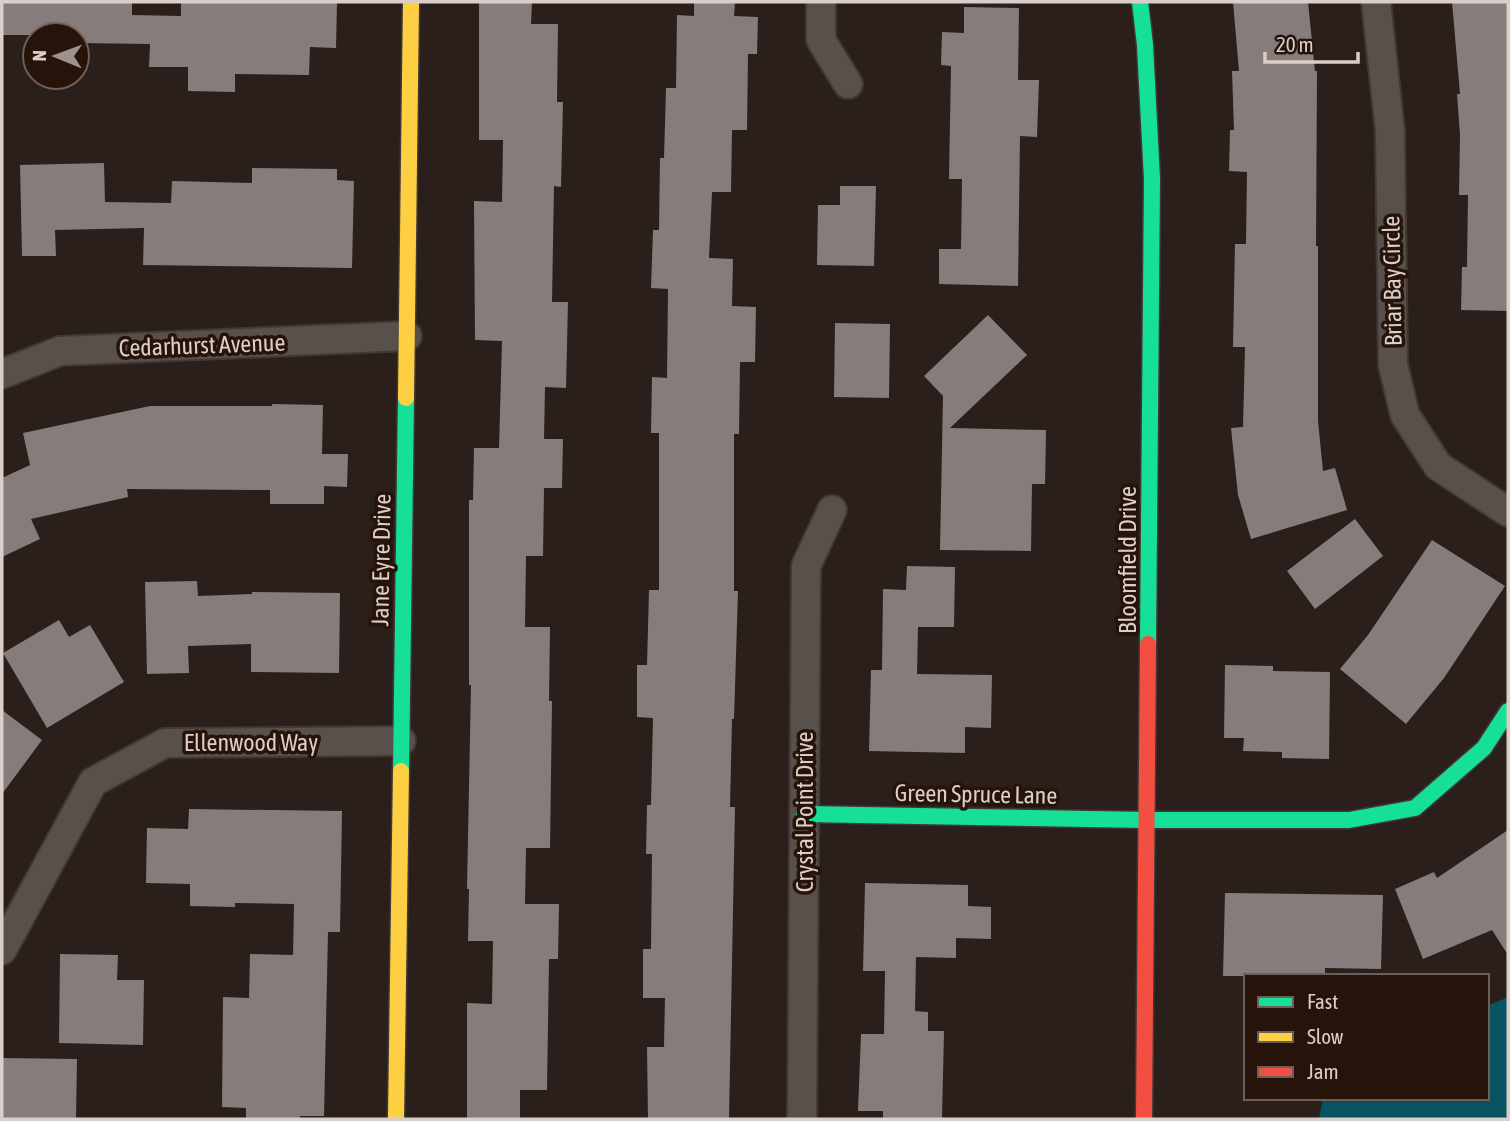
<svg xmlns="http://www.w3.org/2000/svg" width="1510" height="1121" font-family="'Asap Condensed',sans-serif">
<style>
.water{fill:#075361}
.building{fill:#867c7c}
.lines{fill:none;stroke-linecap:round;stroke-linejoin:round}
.street-casing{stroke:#423936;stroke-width:32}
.fast-casing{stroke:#423936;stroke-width:19}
.slow-casing{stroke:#423936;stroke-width:19}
.jam-casing{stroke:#423936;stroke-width:19}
.street{stroke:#58504b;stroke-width:28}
.fast{stroke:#16e098;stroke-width:16}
.slow{stroke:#ffcf43;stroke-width:16}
.jam{stroke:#f24e42;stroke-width:16}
.labels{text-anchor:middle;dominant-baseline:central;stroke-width:7;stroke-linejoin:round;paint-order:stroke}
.street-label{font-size:24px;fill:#dbcec8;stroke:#26140b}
</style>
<rect width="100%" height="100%" fill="#2a1f1a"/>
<!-- water -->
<path class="water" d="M1508,997V1119H1319L1323,1098H1487V1006Z"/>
<!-- building -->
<path class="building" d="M2,2H132V15L181,16V2H337L336,48L310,47L309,75L235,74V92L188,91V67H149L150,44L77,43V35H2Z
M479,2H532L531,24H558L557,102H563L561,187L554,186L552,302H568L566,388L545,387L544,439H563L562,488H544L543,556H526L525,627H550L549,701H552L550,848H526L525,904H559L558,959H549L547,1090H520V1119H467V1003L492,1004L493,941H468L469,889H467L471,685H469V500H473L474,448H499L502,341L475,340L474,201L502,202L503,140H479Z
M694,2H735L734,16L758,17L757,54H748L747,130H732L731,192H712L709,258L733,259L732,306L756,307L755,362H740L739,434H734V591H738L734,719H732L730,807H735L729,1119H648L647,1047H664L665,998H643V949H651L652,854H646L647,805H651L653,718L637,717V665H647L649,590H659V433H651L652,377L667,378L668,289L651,288L653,230H659L660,158H664L666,88H676L677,15L694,16Z
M1233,2H1308L1315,71H1317L1316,246H1318V421L1323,471L1335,468L1347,510L1251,539L1238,495L1231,428L1243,427L1245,347H1233L1235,244H1246L1247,172L1229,171L1230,130H1234L1232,71H1239Z
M1452,2H1508V311L1461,310L1462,267H1467L1468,195H1459L1460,135L1457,94H1460Z
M964,7L1019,8L1018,80H1039L1037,137L1020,136L1018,286L939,284V249H961L962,179H949L951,66L941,65L942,32L964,33Z
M104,163L105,202L171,203L172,181L252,183V168L337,169V180L354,181L352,268L143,265L144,228L55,230L56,256H22L20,165Z
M840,186H876L874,266L817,265L818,205H840Z
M988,315L1027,355L950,428L1046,430L1045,484H1032L1031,551L940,550L943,396L924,376Z
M835,323L890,324L889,398L834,397Z
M272,404L323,405L322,454H348L347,487L324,486V504H270V490L127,489L128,497L31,519L40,539L2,557V478L30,465L23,433L150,406H272Z
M1355,519L1383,556L1315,609L1287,571Z
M1432,540L1505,586L1444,678L1406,724L1340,669L1368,635Z
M907,566L955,567L954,627H918L917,674L992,675L991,728L965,727V753L869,751L871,670H882L883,589L906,590Z
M197,581L198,596L252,594V592L340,593L339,673L251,672V644L188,646L189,673L147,674L145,582Z
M59,620L69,637L90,625L124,682L47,728L3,653Z
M1225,665L1273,666V671L1330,672L1329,759L1282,758V752L1243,751L1244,738H1224Z
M2,710L42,740L2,794Z
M189,809L342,811L340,932H328L324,1116H300V1119H246V1108L222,1107L223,997L249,998L250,954L293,955L294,904L235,903V907L190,906V884L146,883L147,828L188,829Z
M1508,830V955L1492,930L1423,959L1395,889L1434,872L1437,878Z
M865,883L968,885V906L991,907V939L956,938V958L916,957L915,1011L928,1012V1031H944L942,1119H883V1111H858L861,1034H884L885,971H863Z
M1225,893L1383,895L1381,969L1325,968V976H1223Z
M60,954L118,955L117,980H144L143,1045L59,1043Z
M2,1058L77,1059L76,1119H2Z"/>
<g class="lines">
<defs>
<path id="street" d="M821,2V40L848,84
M1376,2L1390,131L1393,365L1405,415L1438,466L1508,512
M2,374L60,351L407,336
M2,950L93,782L165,743L401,741
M802,1119L806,566L832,510"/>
<path id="fast" d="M1140,2L1145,45L1152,179L1148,644
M401,771L406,398
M804,814L1147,820H1349L1415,808L1484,748L1508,711"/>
<path id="slow" d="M406,398L411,2
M396,1119L401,771"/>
<path id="jam" d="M1144,1119L1148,644"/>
</defs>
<!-- street casing -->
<use href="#street" class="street-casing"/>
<!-- fast casing -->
<use href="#fast" class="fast-casing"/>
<!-- slow casing -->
<use href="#slow" class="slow-casing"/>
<!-- jam casing -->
<use href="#jam" class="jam-casing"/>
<!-- street -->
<use href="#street" class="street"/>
<!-- fast -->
<use href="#fast" class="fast"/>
<!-- slow -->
<use href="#slow" class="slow"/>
<!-- jam -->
<use href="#jam" class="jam"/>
</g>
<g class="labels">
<!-- street labels -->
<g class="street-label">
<text transform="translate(1392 281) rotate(-91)">Briar Bay Circle</text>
<text transform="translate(202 345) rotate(-2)">Cedarhurst Avenue</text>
<text transform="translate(381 560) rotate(-89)">Jane Eyre Drive</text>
<text transform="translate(1127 560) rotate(-90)">Bloomfield Drive</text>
<text x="251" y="742">Ellenwood Way</text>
<text transform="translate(976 794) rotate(1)">Green Spruce Lane</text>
<text transform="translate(804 812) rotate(-90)">Crystal Point Drive</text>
</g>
</g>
<!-- border -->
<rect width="1510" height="1121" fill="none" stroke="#dbcec8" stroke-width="7"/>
<!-- legend -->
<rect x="1244" y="974" width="245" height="126" fill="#26140b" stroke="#6e5e57" stroke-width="2"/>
<rect x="1258" y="997" width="35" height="10" fill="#16e098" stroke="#6e5e57" stroke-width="2"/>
<text x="1307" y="1009" font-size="21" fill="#dbcec8">Fast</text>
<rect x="1258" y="1032" width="35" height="10" fill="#ffcf43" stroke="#6e5e57" stroke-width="2"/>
<text x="1307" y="1044" font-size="21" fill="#dbcec8">Slow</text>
<rect x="1258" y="1067" width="35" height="10" fill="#f24e42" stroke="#6e5e57" stroke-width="2"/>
<text x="1307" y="1079" font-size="21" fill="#dbcec8">Jam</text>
<!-- north arrow -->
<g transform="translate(56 56) rotate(271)"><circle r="33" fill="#26140b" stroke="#6e5e57" stroke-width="2"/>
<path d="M0-5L12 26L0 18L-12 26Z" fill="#9d918b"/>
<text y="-10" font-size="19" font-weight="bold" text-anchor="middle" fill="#dbcec8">N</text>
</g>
<!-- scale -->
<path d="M1265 52v10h93v-10" fill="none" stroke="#dbcec8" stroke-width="3.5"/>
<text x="1276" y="52" font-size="21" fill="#dbcec8" stroke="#26140b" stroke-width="5" paint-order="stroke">20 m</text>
</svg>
